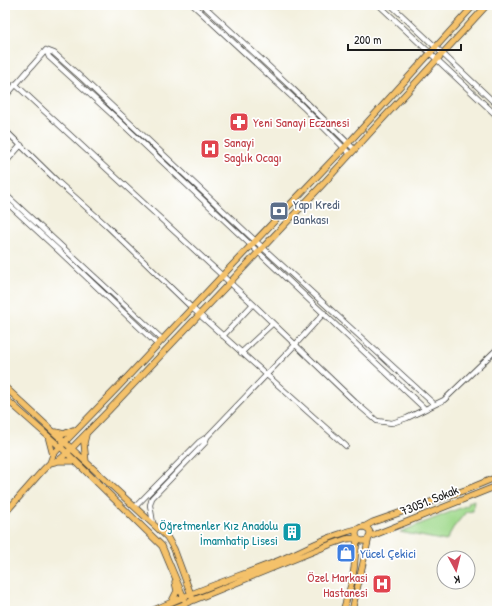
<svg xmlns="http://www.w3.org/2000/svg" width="502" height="616" font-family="'Patrick Hand',sans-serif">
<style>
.green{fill:#9fd98b;stroke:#5e7a54}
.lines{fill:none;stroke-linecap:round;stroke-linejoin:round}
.minor-casing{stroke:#3c3c39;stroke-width:6}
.major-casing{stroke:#3c3c39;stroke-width:7}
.minor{stroke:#fff;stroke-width:4.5}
.major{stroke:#f4c16b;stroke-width:5.5}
.labels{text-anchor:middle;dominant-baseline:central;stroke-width:3.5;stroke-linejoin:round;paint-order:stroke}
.health-label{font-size:13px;fill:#be3a42;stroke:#fff;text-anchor:start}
.service-label{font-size:13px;fill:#4e5e75;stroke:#fff;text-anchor:start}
.street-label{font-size:13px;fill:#1c1c1c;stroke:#fff}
.culture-label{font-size:13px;fill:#0d838f;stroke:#fff;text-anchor:end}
.shop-label{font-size:13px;fill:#366cbe;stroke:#fff;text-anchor:start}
</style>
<rect width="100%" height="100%" fill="#fff"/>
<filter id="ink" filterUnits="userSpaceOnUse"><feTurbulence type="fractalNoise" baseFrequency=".025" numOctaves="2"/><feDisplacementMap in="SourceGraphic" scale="8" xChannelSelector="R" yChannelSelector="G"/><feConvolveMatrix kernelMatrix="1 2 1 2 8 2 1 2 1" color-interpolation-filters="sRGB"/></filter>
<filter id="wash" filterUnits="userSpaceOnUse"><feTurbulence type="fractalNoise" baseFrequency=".012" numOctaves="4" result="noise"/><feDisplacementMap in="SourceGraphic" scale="16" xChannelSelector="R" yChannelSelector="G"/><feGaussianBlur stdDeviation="0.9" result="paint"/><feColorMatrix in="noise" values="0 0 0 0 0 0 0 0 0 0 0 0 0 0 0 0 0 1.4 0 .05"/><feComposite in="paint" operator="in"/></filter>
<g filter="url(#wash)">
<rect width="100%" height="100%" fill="#f3f0de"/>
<!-- green -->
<path class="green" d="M474,500L473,511L466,512L453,528L446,541L400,532L468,505L469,502Z"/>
</g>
<g filter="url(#ink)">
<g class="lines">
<defs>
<path id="minor" d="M193,5L303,107L350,154
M203,5L292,88L354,149
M379,5L497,116
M391,5L497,105
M46,50L54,53L83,79L262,247L434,404
M46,50L49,57L117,119L425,409
M15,84L253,304L355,402L377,421L392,423L407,418L444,400L497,349
M5,97L46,50
M5,130L58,182L106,225L192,308L346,446
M5,163L21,145
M5,194L163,340
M5,201L58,250L158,345
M223,336L253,304
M241,353L272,324
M135,507L199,442L207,437L295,345L324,313
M153,523L150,505L152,498L205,443L207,437"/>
<path id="major" d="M5,387L167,537L174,549L193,600
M5,398L67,453L162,546L186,603
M56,432L64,434L73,430
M86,435L84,443L86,462
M48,436L53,455
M58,461H75
M50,463L53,455L60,447L118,387L222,276L344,148L474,5
M5,513L43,470L50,463L58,461L67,453L110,409L323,184L487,5
M364,527L373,522L468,489L497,477
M356 534a7 7 0 1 1 14 0a7 7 0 1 1-14 0Z
M172,601L177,591L175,582
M152,611C192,592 234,578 275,562C302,551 329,535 358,529
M167,611L329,545L346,539L357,538L354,569L351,585L343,611
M352,611L369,537L497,486"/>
</defs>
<!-- minor casing -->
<use href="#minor" class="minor-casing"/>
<!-- major casing -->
<use href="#major" class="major-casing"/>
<!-- minor -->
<use href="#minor" class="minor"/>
<!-- major -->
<use href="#major" class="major"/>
</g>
</g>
<!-- icons -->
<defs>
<symbol id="pharmacy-square" viewBox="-11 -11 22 22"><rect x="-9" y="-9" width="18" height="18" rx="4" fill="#e0444e" stroke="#fff"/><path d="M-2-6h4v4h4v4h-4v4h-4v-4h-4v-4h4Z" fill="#fff"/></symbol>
<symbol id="hospital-square" viewBox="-11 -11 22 22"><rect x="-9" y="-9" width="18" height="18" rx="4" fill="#e0444e" stroke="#fff"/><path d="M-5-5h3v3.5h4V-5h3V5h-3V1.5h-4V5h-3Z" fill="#fff"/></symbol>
<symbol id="bank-square" viewBox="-11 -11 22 22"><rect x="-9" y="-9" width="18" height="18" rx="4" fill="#5c6f8a" stroke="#fff"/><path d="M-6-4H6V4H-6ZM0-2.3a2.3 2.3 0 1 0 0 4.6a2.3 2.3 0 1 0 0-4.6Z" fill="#fff"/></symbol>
<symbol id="building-square" viewBox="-11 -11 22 22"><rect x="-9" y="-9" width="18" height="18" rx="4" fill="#0f9aa8" stroke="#fff"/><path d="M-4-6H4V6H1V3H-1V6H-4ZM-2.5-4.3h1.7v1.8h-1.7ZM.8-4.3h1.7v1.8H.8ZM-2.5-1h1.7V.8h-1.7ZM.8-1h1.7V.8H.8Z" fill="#fff"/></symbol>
<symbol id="shop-square" viewBox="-11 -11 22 22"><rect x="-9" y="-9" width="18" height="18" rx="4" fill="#3f7fe0" stroke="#fff"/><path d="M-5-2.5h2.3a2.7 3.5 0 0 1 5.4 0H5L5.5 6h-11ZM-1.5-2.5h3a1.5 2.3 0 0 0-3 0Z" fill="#fff"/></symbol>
</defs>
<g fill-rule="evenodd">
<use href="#pharmacy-square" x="228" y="111" width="22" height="22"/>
<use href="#hospital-square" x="199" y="138" width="22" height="22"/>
<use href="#bank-square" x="268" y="200" width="22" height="22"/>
<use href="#building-square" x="281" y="521" width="22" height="22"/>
<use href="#shop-square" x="335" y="542" width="22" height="22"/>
<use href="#hospital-square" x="371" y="573" width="22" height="22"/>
</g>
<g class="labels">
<!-- health labels -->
<g class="health-label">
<text x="253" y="122">Yeni Sanayi Eczanesi</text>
<text x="224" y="142">Sanayi<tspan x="224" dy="15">Saglık Ocagı</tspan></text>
<text x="368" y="577" text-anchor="end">Özel Markasi<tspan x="368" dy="15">Hastanesi</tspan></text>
</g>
<!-- service labels -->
<g class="service-label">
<text x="293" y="204">Yapı Kredi<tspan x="293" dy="15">Bankası</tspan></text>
</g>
<!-- street labels -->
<g class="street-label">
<text transform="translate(429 500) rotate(-22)">73051. Sokak</text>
</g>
<!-- culture labels -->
<g class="culture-label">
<text x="278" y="525">Öğretmenler Kız Anadolu<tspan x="278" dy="15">İmamhatip Lisesi</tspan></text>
</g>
<!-- shop labels -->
<g class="shop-label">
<text x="360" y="553">Yücel Çekici</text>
</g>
</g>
<!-- margin -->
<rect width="502" height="616" fill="none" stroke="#fff" stroke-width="20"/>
<!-- north arrow -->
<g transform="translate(456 570) rotate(173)"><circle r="19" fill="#ffffff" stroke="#a4a4a4"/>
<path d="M0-3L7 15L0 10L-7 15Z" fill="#d1495b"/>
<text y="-6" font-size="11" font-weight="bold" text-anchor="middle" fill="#1c1c1c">K</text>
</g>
<!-- scale -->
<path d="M348 44v6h113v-6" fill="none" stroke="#1c1c1c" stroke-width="2"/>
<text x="354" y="44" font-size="12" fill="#1c1c1c" stroke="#ffffff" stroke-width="3" paint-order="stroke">200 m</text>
</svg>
